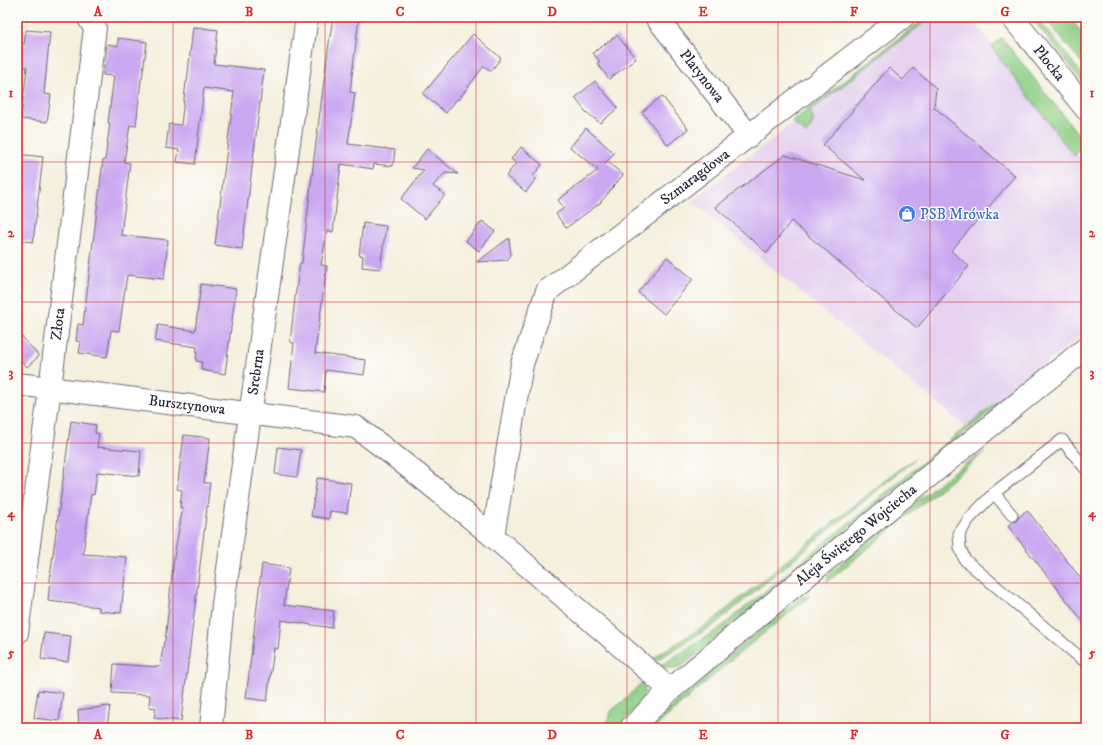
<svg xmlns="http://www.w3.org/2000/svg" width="1103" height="745" font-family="'IM FELL DW Pica',serif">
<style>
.built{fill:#e6d2f0}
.green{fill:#90d087;stroke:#597961}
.building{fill:#caa8f1}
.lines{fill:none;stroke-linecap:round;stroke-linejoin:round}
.service-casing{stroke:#6c6a74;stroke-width:13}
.minor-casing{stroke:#6c6a74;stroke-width:24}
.tertiary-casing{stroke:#6c6a74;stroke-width:24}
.service{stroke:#fff;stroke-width:11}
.minor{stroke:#fff;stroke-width:22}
.tertiary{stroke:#fff;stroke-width:22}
.grid{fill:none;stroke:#d62828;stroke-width:1;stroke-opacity:0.55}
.labels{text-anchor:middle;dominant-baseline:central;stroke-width:3;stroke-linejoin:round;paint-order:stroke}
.street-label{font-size:15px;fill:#22223b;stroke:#fdfcf7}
.shop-label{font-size:15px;fill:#366cbe;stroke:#fdfcf7;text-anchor:start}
.neatline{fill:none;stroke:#d62828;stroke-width:1.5}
.grid-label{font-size:13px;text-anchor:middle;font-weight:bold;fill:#d62828}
</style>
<rect width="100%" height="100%" fill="#fdfcf7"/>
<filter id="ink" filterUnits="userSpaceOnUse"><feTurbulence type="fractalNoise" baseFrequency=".025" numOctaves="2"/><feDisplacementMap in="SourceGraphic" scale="8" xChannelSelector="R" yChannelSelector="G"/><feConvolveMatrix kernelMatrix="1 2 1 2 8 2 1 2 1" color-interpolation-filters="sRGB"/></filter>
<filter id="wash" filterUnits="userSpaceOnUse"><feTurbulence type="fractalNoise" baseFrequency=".012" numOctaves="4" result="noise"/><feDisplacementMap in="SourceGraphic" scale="16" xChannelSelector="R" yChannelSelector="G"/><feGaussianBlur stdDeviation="0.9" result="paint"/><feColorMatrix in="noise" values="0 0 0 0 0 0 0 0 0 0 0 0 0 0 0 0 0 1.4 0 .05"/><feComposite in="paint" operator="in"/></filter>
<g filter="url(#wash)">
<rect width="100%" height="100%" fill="#f5efdd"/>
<!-- built -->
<path class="built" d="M931,17H971L1086,165V331L967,428L791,284L692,201Z"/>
<!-- green -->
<path class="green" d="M926,17H931L809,112L813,117C813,119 813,123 812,125C811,128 808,130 806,134L792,122Z
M1031,17H1037L1086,79V86Z
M1044,17H1069L1086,38V68Z
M1002,38L1082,139L1081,147L1074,156L992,48V46Z
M1021,382L1019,388L716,637C707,644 688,664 679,667C673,669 665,668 660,666L720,628Z
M985,452L827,582L828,574L950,474Z
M915,459L714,625L654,662L652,660L659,654L711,622L898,470Z
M810,596L726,664L654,728H648L723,660L801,597Z
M643,681C644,685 644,689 644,694C641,706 624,720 615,728H603L606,726L612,710L621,703Z"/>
<g id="blocks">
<!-- building -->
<path class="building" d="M333,17H359L350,92L355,93L348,144L395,150L393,166L374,164L373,169L341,164L333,232L327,231L321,265L327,266L315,353L366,360L364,375L326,370L324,392L289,388L294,343L290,342L296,290L300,263H302L314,158L328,50Z
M193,27L218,30L214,64L264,70L242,249L215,245L234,92L204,88L195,164L177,162L179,150L166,148L169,124L181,125L186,82H187Z
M26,30L50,32L44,94L51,95L47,122L21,119L27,67L17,66L20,44H24Z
M473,34L501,58L491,71L484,66L458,100L457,99L446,113L423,94Z
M617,35L636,59L609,79L597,63L600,62L593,53Z
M118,38L147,42L142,79H141L136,126L130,125L124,162L130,163L121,235L168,240L164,279L127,275L119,331L111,330L107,357L79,353L81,342L76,341L78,324L83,325L103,160H105L110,123H108L114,76L103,75L107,44L118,46Z
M889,68L903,80L913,68L936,88L934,107L1015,176L951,251L969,266L917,328L791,221L767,253L715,207L785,155L865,180L823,145Z
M595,81L618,108L600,123L586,112L575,98Z
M662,96L688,129L668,145L642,112Z
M586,128L614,153L605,164L608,162L623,175L600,203L566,228L556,214L564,208L558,200L598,170L570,147Z
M521,147L542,165L533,176L536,179L526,192L506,176L516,163L511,159Z
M427,149L458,174L445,173L433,186L445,195L425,219L401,199L424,170L412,168Z
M17,154L43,157L33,242L17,240Z
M482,221L495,231L479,251L466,241Z
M363,223L386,226L380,269L362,267L363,256L359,255Z
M509,238L511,255L507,260L477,262Z
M667,257L693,279L664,314L638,292Z
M201,284L236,289L225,374L201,370L202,362L196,361L197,347L155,341L158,325L195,331Z
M17,331L39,356L27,367L17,356Z
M71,421L96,425L95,433L99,434L97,447L141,451L139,476L97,472L94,495L91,494L83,554L127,557L121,613L99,611V607L48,601L51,569Z
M184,435L210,438L204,483H210L181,721L154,718L156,708L149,707L150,695L112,693L114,664L160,667L164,641H165L174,557L183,507H180L182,490L177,489Z
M278,447L301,450L297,477L275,474Z
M317,478L351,483L347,513L330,511L329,519L311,516Z
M1027,510L1086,585V625L1008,526L1012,522L1016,521L1019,517Z
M262,564L289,568L284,605L334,611L332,628L281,620L278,649L274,648L267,701L246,698Z
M44,633L71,636L68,662L41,659Z
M38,690L63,693L59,721L34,718Z
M110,706L107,728L79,727L78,710Z"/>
</g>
</g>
<g filter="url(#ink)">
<use href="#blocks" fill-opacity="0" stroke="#6c6a74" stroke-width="1"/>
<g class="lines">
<defs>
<path id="service" d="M1086,469L1062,440L994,493L969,519L959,534L960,548L965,560L1077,655L1086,662
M994,493L1012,515"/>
<path id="minor" d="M656,17L749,136
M17,384L356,427C416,471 474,520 530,568C577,609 624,648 670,690
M493,536L522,364L547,291L903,17
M17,633L50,388L95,28L88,17
M211,728L223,604L307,17"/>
<path id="tertiary" d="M1012,17L1086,109
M631,728L670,690L783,595L1086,348"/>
</defs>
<!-- service casing -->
<use href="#service" class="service-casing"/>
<!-- minor casing -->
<use href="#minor" class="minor-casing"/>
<!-- tertiary casing -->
<use href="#tertiary" class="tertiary-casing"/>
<!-- service -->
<use href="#service" class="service"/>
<!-- minor -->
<use href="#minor" class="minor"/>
<!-- tertiary -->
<use href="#tertiary" class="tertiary"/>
</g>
</g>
<!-- grid -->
<path class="grid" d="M173,17V728M325,17V728M476,17V728M627,17V728M778,17V728M930,17V728M17,162H1086M17,302H1086M17,443H1086M17,583H1086"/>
<!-- icons -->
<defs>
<symbol id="shop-disc" viewBox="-11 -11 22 22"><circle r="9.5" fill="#3f7fe0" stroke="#fdfcf7"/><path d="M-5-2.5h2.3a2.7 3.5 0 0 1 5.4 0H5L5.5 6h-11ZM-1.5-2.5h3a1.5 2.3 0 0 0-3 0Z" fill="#fff"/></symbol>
</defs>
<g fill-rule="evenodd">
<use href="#shop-disc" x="897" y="204" width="20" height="20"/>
</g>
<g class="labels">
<!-- street labels -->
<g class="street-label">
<text transform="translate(1049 63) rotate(51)">Płocka</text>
<text transform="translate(702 76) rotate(52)">Platynowa</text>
<text transform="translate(695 177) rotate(-37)">Szmaragdowa</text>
<text transform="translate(58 324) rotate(-83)">Złota</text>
<text transform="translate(256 372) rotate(-82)">Srebrna</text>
<text transform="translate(187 405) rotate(7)">Bursztynowa</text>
<text transform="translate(856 535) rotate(-39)">Aleja Świętego Wojciecha</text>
</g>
<!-- shop labels -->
<g class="shop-label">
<text x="920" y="214">PSB Mrówka</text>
</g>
</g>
<!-- margin -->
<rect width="1103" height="745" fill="none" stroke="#fdfcf7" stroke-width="44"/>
<rect x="22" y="22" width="1059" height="701" class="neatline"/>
<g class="grid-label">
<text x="98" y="16">A</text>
<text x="249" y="16">B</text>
<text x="400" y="16">C</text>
<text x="552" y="16">D</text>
<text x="703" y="16">E</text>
<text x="854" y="16">F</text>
<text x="1005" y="16">G</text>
<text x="11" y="97">1</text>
<text x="1092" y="97">1</text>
<text x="11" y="237">2</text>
<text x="1092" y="237">2</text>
<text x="11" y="377">3</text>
<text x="1092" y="377">3</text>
<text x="11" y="517">4</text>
<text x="1092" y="517">4</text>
<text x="11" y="657">5</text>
<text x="1092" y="657">5</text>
<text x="98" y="739">A</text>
<text x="249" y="739">B</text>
<text x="400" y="739">C</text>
<text x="552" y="739">D</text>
<text x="703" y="739">E</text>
<text x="854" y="739">F</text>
<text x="1005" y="739">G</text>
</g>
</svg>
